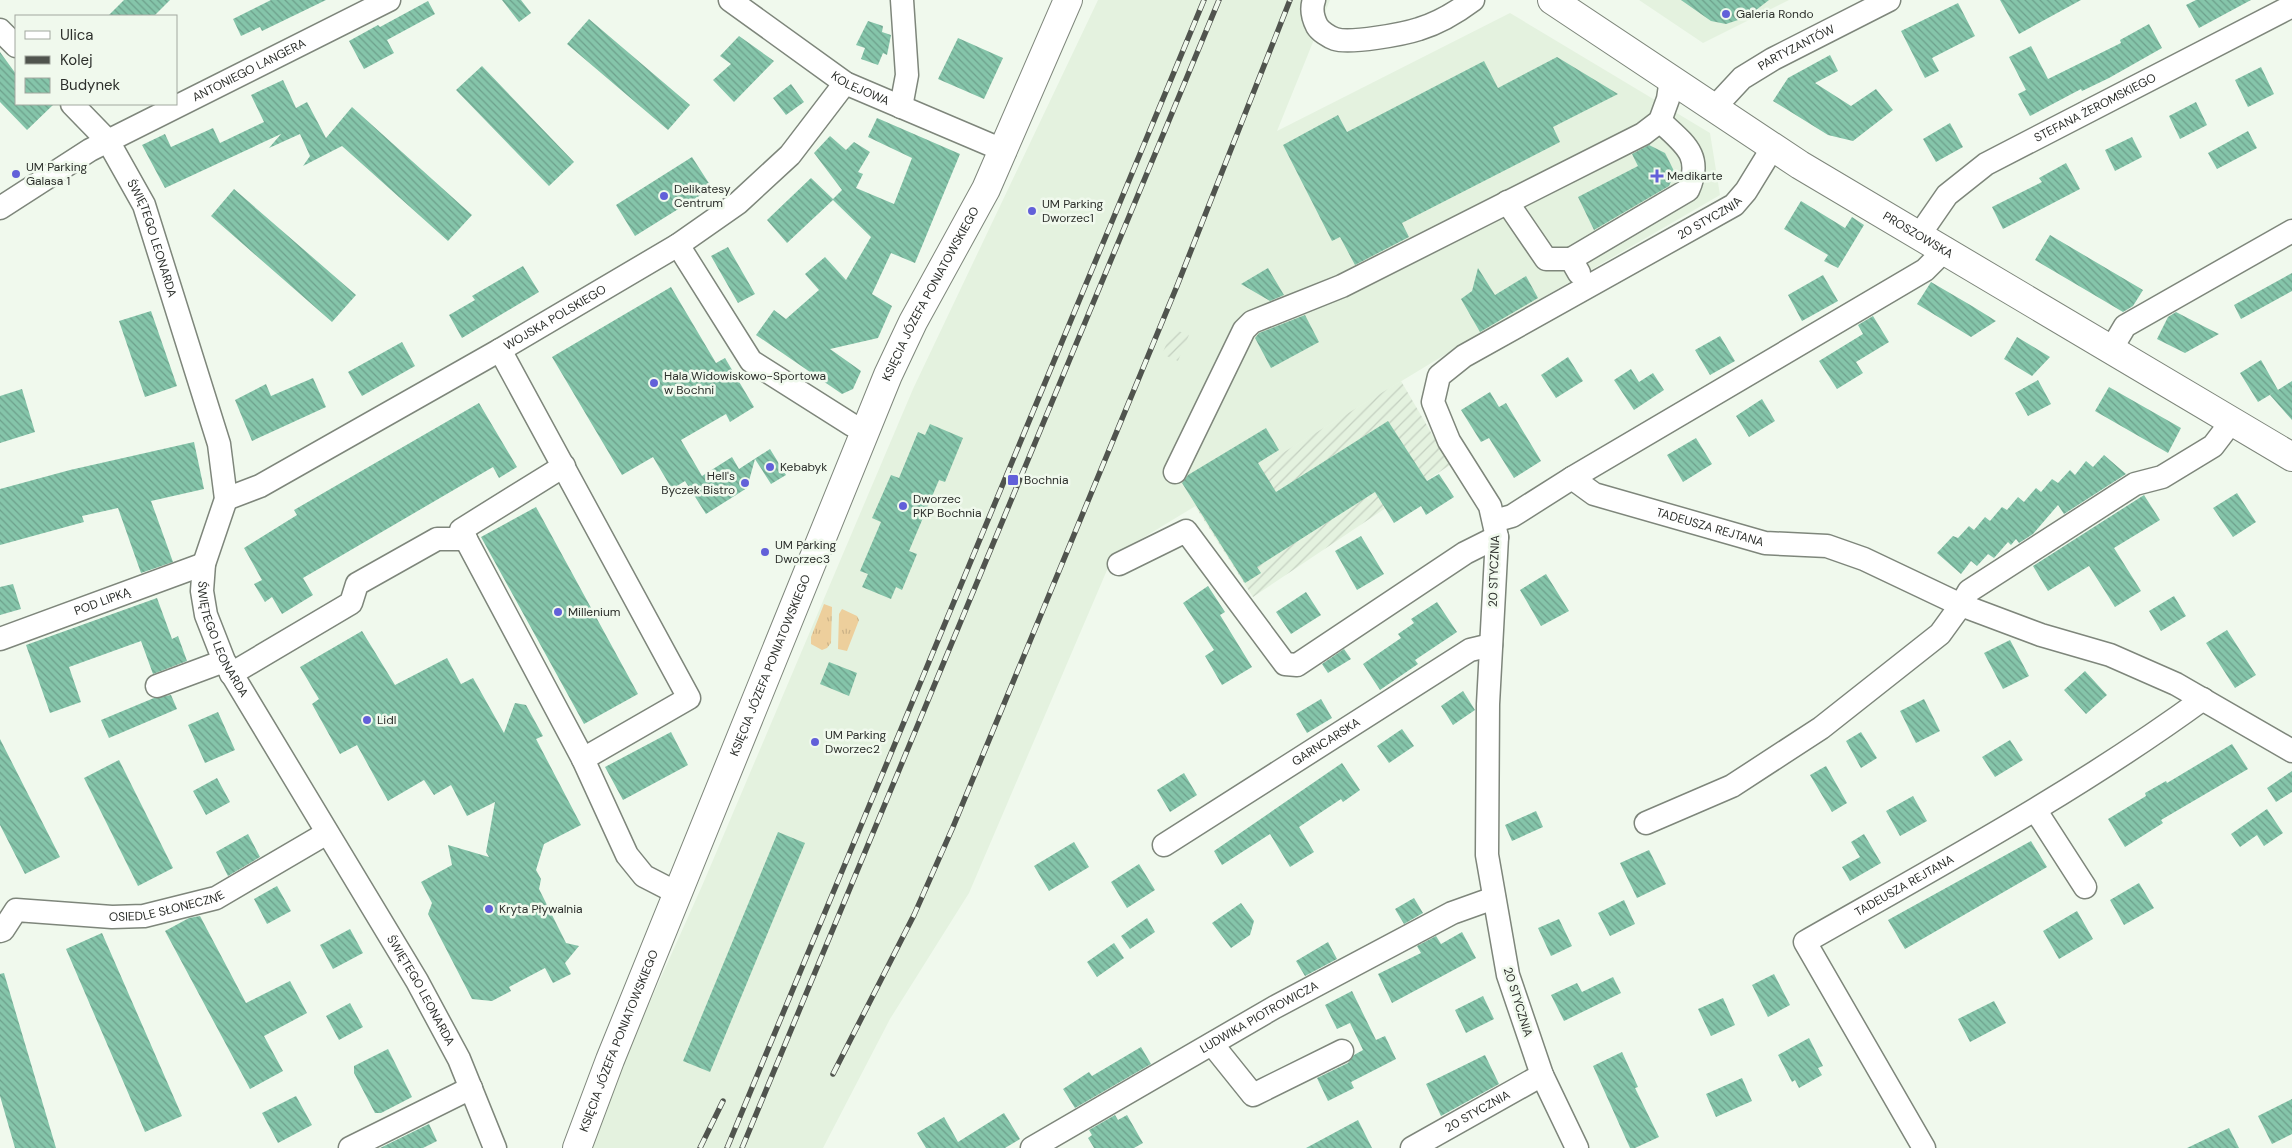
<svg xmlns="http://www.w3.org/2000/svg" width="2292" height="1148" font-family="'DM Sans',sans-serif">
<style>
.built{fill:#e4f2df}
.industrial{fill:url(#industrial-furrows)}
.grass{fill:url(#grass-tufts)}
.building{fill:url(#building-back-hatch)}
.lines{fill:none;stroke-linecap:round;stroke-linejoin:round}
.minor-casing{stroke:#7e867b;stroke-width:25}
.major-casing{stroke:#7e867b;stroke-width:30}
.minor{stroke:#fff;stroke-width:22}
.major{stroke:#fff;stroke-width:28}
.rail-casing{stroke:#50544e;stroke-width:5.5}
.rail{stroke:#f0f9ed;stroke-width:4;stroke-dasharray:11;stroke-linecap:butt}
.poi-dot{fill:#6260d9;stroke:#f0f9ed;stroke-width:2}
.labels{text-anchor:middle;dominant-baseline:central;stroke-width:5;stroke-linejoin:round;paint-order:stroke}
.poi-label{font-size:12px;fill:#2c2f2b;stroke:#f0f9ed;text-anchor:start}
.street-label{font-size:12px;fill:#2c2f2b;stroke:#f0f9ed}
</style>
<defs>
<pattern id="industrial-furrows" width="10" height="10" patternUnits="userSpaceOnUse" patternTransform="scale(1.25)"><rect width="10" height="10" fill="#e4f2df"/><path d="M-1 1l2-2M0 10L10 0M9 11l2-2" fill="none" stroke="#c4d0c0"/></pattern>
<pattern id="grass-tufts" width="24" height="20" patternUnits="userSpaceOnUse" patternTransform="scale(1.25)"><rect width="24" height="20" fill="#edcf9c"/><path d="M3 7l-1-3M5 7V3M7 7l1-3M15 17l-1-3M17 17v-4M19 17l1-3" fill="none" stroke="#cbb287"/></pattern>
<pattern id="building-back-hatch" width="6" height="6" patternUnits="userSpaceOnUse" patternTransform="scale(1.25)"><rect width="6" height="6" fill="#85c5aa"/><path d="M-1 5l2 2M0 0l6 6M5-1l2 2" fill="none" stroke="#6da08b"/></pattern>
</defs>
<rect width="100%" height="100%" fill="#f0f9ed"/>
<!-- built -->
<path class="built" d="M1098,0H1330L1277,131L1510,13L1710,133L1720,195L1456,348L1113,556L969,893L890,1019L823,1148H588L623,1062L702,886L913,389Z
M1639,0H1789L1703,43Z"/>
<!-- industrial -->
<path class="industrial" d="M1173,329L1189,335L1178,361L1162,354Z
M1401,381L1450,465L1253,597L1195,506Z"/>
<!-- grass -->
<path class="grass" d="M824,604L832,607L831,643L827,648L822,650L811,644V637Z
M842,609L857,616L859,620L847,651L838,649L839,614Z"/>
<!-- building -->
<path class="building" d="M124,0H170L154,16H108Z
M271,0H326L262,31L260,27L241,36L233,19Z
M502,0H521L531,13L519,22Z
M1681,0H1769L1747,17L1726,24L1711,21Z
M2000,0H2081L2019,34Z
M2196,0H2251L2199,28L2186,5Z
M428,1L435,14L387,40L394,53L364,69L349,41L378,25L380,27Z
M1958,3L1975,36L1932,58L1939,71L1925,78L1901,31Z
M589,19L690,105L668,130L567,44Z
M868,21L883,26L882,32L891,35L887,55L883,53L878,65L861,59L865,48L856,45Z
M2149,24L2162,48L2109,78L2082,91L2081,89L2030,116L2018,94L2026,90L2009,57L2031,46L2048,79L2121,43L2120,40Z
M739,36L774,61L734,102L713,80L731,64L720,56Z
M958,38L1003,58L984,99L938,79Z
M0,52L16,74V104H54L27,130L0,102Z
M1830,55L1838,71L1815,83L1851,106L1876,89L1893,110L1853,141L1828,135L1773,101L1788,78Z
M1557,57L1618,94L1553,127L1560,142L1402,223L1409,237L1378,253L1355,265L1340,237L1332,241L1283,145L1338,115L1347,132L1484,61L1498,88Z
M482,66L574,162L549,186L456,90Z
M2261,67L2274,94L2248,107L2235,80Z
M283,80L296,108L307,102L326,138L352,107L472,215L448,241L342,146L303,166L310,156L300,134L269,148L281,134L165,188L142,145L165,134L171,147L213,128L220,143L264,122L251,95Z
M791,84L804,102L786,115L773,98Z
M2196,102L2207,125L2180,139L2169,116Z
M877,118L960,154L915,263L891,253L872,294L892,306L878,338L830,349L861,371L853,389L842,394L756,335L774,310L786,319L819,290L805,274L825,257L846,280L871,237L833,200L787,243L767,220L811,178L833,199L842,190L814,153L830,136L846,150L854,142L870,152L858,172L863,174L856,188L894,204L912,158L868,137Z
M1950,123L1963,147L1936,162L1923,139Z
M2248,131L2257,148L2217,169L2208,153Z
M2132,137L2142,157L2115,171L2105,150Z
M1649,145L1665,153L1675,173L1669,186L1594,230L1578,197L1638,166L1632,154Z
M692,157L712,188L635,236L616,205Z
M2066,163L2080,189L2003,229L1992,207L2042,182L2039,178Z
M234,189L356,295L332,322L211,216Z
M1801,201L1845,228L1852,217L1864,225L1838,268L1824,261L1828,255L1784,229Z
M2050,235L2143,290L2133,306L2123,312L2035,260Z
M728,247L755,294L738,303L711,256Z
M523,266L539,292L462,338L449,315L475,300L472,296Z
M1268,268L1284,295L1270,301L1241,284Z
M1478,268L1495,295L1526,276L1538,298L1480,332L1461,299L1472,291Z
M2292,273V291L2241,319L2234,305Z
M1823,275L1838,301L1802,321L1788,295Z
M1931,282L1972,306L1996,321L1971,337L1917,304Z
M671,287L716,363L725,358L754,407L730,422L726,414L681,440L702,476L732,457L739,469L770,449L786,475L771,484L755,459L747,488L706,514L685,481L672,489L653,457L622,475L552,357Z
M151,311L177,386L145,397L119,321Z
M2176,312L2203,326L2219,334L2185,353L2157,339L2168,317Z
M1305,315L1319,342L1271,368L1255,338L1259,333Z
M1873,316L1889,342L1856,362L1863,373L1837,389L1819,361L1863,334L1858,325Z
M1720,336L1735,361L1710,375L1695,350Z
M2017,337L2050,357L2032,376L2004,359Z
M402,342L415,366L362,396L348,372Z
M1568,357L1583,381L1556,398L1541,375Z
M2261,360L2278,390L2258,402L2240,373Z
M1631,369L1639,382L1653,373L1664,390L1634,410L1614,380Z
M313,378L326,407L252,441L235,400L266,384L271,396Z
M2038,380L2051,404L2028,416L2015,393Z
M2292,381V420L2270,395Z
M2109,387L2181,428L2168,453L2095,411Z
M22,389L35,432L0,443V396Z
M1490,392L1499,407L1506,403L1541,461L1514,478L1489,438L1481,442L1461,410Z
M1762,399L1775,421L1749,437L1736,416Z
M479,403L517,467L499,478L493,467L303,578L313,595L282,614L272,597L265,602L254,584L262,580L244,548L297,515L294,510Z
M1388,421L1427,481L1439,474L1454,497L1426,515L1421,506L1394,523L1375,492L1257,567L1261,573L1245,583L1182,483L1188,475L1266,428L1279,450L1258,463L1276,492Z
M930,424L963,438L945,482L939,480L909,551L917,554L902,590L896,587L891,599L862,587L868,574L860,571L881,522L872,518L891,475L899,478L918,432L925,435Z
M1696,438L1712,464L1683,482L1667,455Z
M194,442L204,489L151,501L173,562L141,573L118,508L82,516L84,522L0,545V489L70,470Z
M2104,455L2126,474L2064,514L2058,505L2033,534L2019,543L2016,539L2011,545L2008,542L1994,558L1988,554L1977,566L1971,561L1961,574L1937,553L1953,536L1958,538L1969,526L1974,530L1985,517L1990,521L2002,507L2007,510L2018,497L2024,502L2036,488L2041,492L2052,479L2058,483L2070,470L2075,475L2086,461L2093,467Z
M2237,493L2256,522L2233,537L2213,508Z
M2144,495L2160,520L2114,548L2141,591L2115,607L2089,566L2048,591L2033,566Z
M536,507L638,694L584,724L481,537Z
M1361,536L1384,574L1357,590L1335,551Z
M1546,574L1569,611L1541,626L1520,590Z
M13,584L21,609L0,615V587Z
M1208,586L1225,612L1220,615L1252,667L1222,685L1205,656L1214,650L1183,603Z
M1306,592L1321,615L1291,634L1276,612Z
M2174,596L2186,616L2161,631L2149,611Z
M157,598L172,639L178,636L187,661L153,674L141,641L69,667L81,702L50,713L26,645Z
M1437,602L1457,632L1415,660L1418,664L1380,690L1363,664L1401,638L1398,634L1414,623L1411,619Z
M2227,630L2256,675L2235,688L2206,643Z
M362,631L395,685L447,658L461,684L473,678L504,733L515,703L526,705L543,736L536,739L581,825L544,844L536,870L541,879L539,889L566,943L579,946L565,963L571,974L553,983L545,968L509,987L511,991L492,1001L472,999L428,914L432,903L421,882L452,865L448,845L489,857L486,852L495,802L467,816L451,785L434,795L424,780L388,801L357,745L340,754L312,704L319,699L300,667Z
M2010,640L2029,676L2003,689L1984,653Z
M1344,649L1351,659L1328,673L1322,664Z
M829,662L857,673L849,696L820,684Z
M2085,671L2107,695L2086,714L2064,690Z
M1463,691L1475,710L1453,725L1441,706Z
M171,695L177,709L109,738L101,720L154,698Z
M1321,699L1332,718L1307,733L1296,714Z
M1924,699L1940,731L1916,743L1900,711Z
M218,712L235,750L205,763L188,725Z
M1402,729L1414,746L1389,763L1377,746Z
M671,732L688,765L623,800L605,767Z
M1861,732L1877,758L1861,768L1846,741Z
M0,739L60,857L25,874L0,825Z
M2010,740L2023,760L1995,777L1982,757Z
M2232,744L2248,769L2161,820L2163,823L2125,847L2108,819L2146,796L2145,793L2166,781L2167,783Z
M119,760L173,868L138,886L84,778Z
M1342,763L1360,790L1343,802L1341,799L1299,827L1314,852L1290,867L1270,834L1222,865L1214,851Z
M1826,766L1847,803L1832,812L1810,775Z
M2292,771V792L2276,802L2267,788Z
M1184,773L1197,795L1170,812L1157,790Z
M217,778L230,802L206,815L193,791Z
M1913,796L1927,821L1900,836L1886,811Z
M2267,809L2283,833L2264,846L2257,835L2240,847L2231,834Z
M1536,811L1543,827L1512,841L1505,825Z
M778,832L805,843L710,1072L683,1061Z
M248,834L260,857L228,876L216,852Z
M1864,834L1881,863L1850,881L1842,867L1860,857L1851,842Z
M2031,841L2047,867L1905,949L1888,920Z
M1074,842L1089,867L1049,891L1034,866Z
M1649,850L1666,884L1637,898L1620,863Z
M1139,864L1155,890L1127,908L1111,882Z
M2139,883L2154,908L2124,925L2110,900Z
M277,886L291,911L267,924L254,899Z
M1414,898L1423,913L1404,924L1395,909Z
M1624,900L1635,924L1610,936L1598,913Z
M1241,903L1254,921L1250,935L1231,948L1212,923Z
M2077,911L2093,939L2059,959L2043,931Z
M200,916L246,1003L290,981L307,1013L264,1036L283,1071L250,1089L165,931L189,918Z
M1147,918L1155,932L1130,949L1121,936Z
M1559,919L1572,946L1551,956L1538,928Z
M350,929L363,953L333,969L320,945Z
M1462,932L1476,958L1392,1003L1378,974L1421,953L1417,946L1436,936L1441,944Z
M102,933L182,1116L145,1132L66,949Z
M1328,942L1337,959L1305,976L1296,961Z
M1114,943L1124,958L1097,977L1087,962Z
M4,973L56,1148H15L0,1096V974Z
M1774,974L1790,1005L1768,1017L1752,985Z
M1613,977L1621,993L1564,1021L1551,995L1577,983L1582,992Z
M1352,991L1376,1040L1385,1036L1396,1059L1351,1082L1354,1088L1328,1101L1317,1078L1348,1063L1354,1055L1363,1050L1350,1023L1337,1029L1325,1005Z
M1483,996L1494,1019L1466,1033L1455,1010Z
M1723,998L1735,1025L1711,1036L1698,1009Z
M1994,1001L2006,1023L1970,1042L1958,1019Z
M350,1003L363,1027L339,1040L326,1016Z
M1809,1038L1823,1066L1818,1068L1822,1075L1799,1088L1795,1080L1792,1082L1778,1055Z
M1141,1047L1151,1064L1075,1108L1063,1089L1089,1072L1092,1076Z
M388,1049L412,1097L381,1113H375L354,1073V1066Z
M1622,1052L1638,1087L1635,1088L1659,1137L1635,1148H1630L1593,1066Z
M1485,1055L1499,1084L1441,1116L1426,1084Z
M1742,1078L1752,1101L1716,1117L1706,1094Z
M296,1096L312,1125L278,1143L262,1113Z
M2292,1099V1134L2272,1144L2258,1116Z
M1004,1113L1020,1139L1005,1148H926L917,1133L944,1117L958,1142Z
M1115,1115L1118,1120L1127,1115L1143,1143L1134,1148H1094L1088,1138L1092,1135L1089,1130Z
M1358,1120L1372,1148H1306Z
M429,1124L437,1141L423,1148H380Z
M2229,1128L2239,1148H2187Z"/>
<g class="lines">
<defs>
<g id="minor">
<path id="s1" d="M730,0L845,83L1005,151"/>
<path d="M1314,0C1311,8 1313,18 1317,26C1320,31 1329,37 1335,39C1350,44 1404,34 1419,29C1439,23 1457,12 1473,0"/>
<path d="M0,30L16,46"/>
<path id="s2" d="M72,104L108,141L144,205L219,444L226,499L204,564L202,591L206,615L224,661L417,981L459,1059L495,1148"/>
<path d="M901,107L907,75L902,0"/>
<path id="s3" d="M1715,107L1742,78L1773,59L1889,0"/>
<path d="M1507,202L1546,259H1571L1579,273"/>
<path id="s4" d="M0,208L90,150L389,0"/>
<path id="s5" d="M1920,234L1947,195L1986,164L2292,6"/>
<path d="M678,245L751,361L852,425L865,430"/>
<path d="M1571,259L1688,190C1704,155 1683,143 1660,121"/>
<path d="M2112,348L2125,326L2292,231"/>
<path d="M500,350L689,698L583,759"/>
<path d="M564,466L461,530L583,759L627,855L644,876L679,894"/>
<path d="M1175,472L1244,330L1252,322L1342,286L1643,134L1660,121L1668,99L1671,79"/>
<path id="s6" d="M1572,478L1594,494L1765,543L1827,546L1864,559L1961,605L2041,635L2110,655L2176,684L2292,751"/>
<path id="s7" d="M226,499L260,486L500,350L678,245L738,203L790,155L845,83"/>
<path d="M1494,521L1512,516L1572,478L1925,270L1946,249"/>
<path d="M1119,564L1186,531L1285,664L1297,665L1465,553L1497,537"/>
<path id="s8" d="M0,639L204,564"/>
<path d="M231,674L351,603L357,584L437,539H466"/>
<path d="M157,686L224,661"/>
<path d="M2036,811L2085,887"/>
<path d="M1646,823L1732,786L1821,728L1940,634L1961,605L1969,591L2135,484L2162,477L2213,446L2232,421"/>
<path id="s9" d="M1164,845L1470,650L1491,645"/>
<path id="s10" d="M0,931L3,930L16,910L112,917L144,916L216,898L327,833"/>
<path d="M1212,1044L1253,1095L1342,1051"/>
<path d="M350,1148L471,1088"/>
<path id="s11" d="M1032,1148L1275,1007L1452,913L1494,898"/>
<path id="s12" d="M1412,1148L1542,1075"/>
<path id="s13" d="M1577,1148L1542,1075L1508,975L1487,855L1488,704L1497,537L1490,506L1449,441L1433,402L1439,376L1464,356L1734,205L1746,191L1773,147"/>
<path id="s14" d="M1924,1148L1805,942C1940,865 2077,791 2203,699"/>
</g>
<g id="major">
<path id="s15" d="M1552,0L1800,165L2292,457"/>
<path id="s16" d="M577,1148L610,1060L888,375L913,322L986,189L1068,0"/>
</g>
</defs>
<!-- minor casing -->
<use href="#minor" class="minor-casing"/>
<!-- major casing -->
<use href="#major" class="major-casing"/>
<!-- minor -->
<use href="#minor" class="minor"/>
<!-- major -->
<use href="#major" class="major"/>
<defs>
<path id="rail" d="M833,1074L914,915L953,827L1177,286L1290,0
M700,1148L723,1101
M727,1148L1204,0
M742,1148L1219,0"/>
</defs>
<!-- rail casing -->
<use href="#rail" class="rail-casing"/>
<!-- rail -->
<use href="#rail" class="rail"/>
</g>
<!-- markers -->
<g class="poi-dot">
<circle cx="1726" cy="14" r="5"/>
<circle cx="16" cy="174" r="5"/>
<path d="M1654.5 168.5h5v5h5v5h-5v5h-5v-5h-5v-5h5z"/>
<circle cx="664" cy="196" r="5"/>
<circle cx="1032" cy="211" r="5"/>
<circle cx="654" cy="383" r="5"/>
<circle cx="770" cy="467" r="5"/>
<rect x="1007" y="474" width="12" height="12" rx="2.5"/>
<circle cx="745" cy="483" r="5"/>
<circle cx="903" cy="506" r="5"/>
<circle cx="765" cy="552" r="5"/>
<circle cx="558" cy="612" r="5"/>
<circle cx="367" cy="720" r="5"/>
<circle cx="815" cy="742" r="5"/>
<circle cx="489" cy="909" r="5"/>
</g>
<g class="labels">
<!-- poi labels -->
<g class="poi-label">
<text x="1736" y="14">Galeria Rondo</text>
<text x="26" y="167">UM Parking<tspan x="26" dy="14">Galasa 1</tspan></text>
<text x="1667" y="176">Medikarte</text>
<text x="674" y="189">Delikatesy<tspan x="674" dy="14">Centrum</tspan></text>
<text x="1042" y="204">UM Parking<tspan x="1042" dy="14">Dworzec1</tspan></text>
<text x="664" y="376">Hala Widowiskowo-Sportowa<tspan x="664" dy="14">w Bochni</tspan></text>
<text x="780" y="467">Kebabyk</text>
<text x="735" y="476" text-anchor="end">Hell's<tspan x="735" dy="14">Byczek Bistro</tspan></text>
<text x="1024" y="480">Bochnia</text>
<text x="913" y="499">Dworzec<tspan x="913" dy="14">PKP Bochnia</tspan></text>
<text x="775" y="545">UM Parking<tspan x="775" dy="14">Dworzec3</tspan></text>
<text x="568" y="612">Millenium</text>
<text x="377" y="720">Lidl</text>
<text x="825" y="735">UM Parking<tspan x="825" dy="14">Dworzec2</tspan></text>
<text x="499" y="909">Kryta Pływalnia</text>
</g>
<!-- street labels -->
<g class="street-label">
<text stroke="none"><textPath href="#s3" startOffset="102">PARTYZANTÓW</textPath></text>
<text stroke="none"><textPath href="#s4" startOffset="285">ANTONIEGO LANGERA</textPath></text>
<text stroke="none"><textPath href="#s1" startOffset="158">KOLEJOWA</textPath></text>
<text stroke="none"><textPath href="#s5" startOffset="220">STEFANA ŻEROMSKIEGO</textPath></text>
<text stroke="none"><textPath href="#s13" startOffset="1118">20 STYCZNIA</textPath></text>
<text stroke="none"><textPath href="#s15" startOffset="435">PROSZOWSKA</textPath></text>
<text stroke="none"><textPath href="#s2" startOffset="159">ŚWIĘTEGO LEONARDA</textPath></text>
<text stroke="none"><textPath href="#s16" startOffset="925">KSIĘCIA JÓZEFA PONIATOWSKIEGO</textPath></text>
<text stroke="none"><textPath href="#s7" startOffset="376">WOJSKA POLSKIEGO</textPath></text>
<text stroke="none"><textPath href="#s6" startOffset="148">TADEUSZA REJTANA</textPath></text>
<text transform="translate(1494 571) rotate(-88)">20 STYCZNIA</text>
<text stroke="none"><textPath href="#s8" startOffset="109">POD LIPKĄ</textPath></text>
<text stroke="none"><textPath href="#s2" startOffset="579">ŚWIĘTEGO LEONARDA</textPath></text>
<text stroke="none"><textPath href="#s16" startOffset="520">KSIĘCIA JÓZEFA PONIATOWSKIEGO</textPath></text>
<text stroke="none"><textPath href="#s9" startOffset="192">GARNCARSKA</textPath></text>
<text stroke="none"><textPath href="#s14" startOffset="352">TADEUSZA REJTANA</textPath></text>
<text stroke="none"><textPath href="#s10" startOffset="179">OSIEDLE SŁONECZNE</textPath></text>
<text stroke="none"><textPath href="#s2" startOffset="984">ŚWIĘTEGO LEONARDA</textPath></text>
<text transform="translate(1518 1002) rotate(73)">20 STYCZNIA</text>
<text stroke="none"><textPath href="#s11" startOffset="262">LUDWIKA PIOTROWICZA</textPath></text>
<text stroke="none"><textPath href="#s16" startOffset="115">KSIĘCIA JÓZEFA PONIATOWSKIEGO</textPath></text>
<text stroke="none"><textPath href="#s12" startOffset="75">20 STYCZNIA</textPath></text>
</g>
</g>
<!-- legend -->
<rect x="15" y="15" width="162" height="90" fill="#f0f9ed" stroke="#a2a89f"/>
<rect x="25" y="31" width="25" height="8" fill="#ffffff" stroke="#a2a89f"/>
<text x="60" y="40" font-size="15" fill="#2c2f2b">Ulica</text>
<rect x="25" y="56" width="25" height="8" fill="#50544e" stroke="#a2a89f"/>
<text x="60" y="65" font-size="15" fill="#2c2f2b">Kolej</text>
<rect x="25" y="78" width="25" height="15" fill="url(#building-back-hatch)" stroke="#a2a89f"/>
<text x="60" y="90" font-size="15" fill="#2c2f2b">Budynek</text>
</svg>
